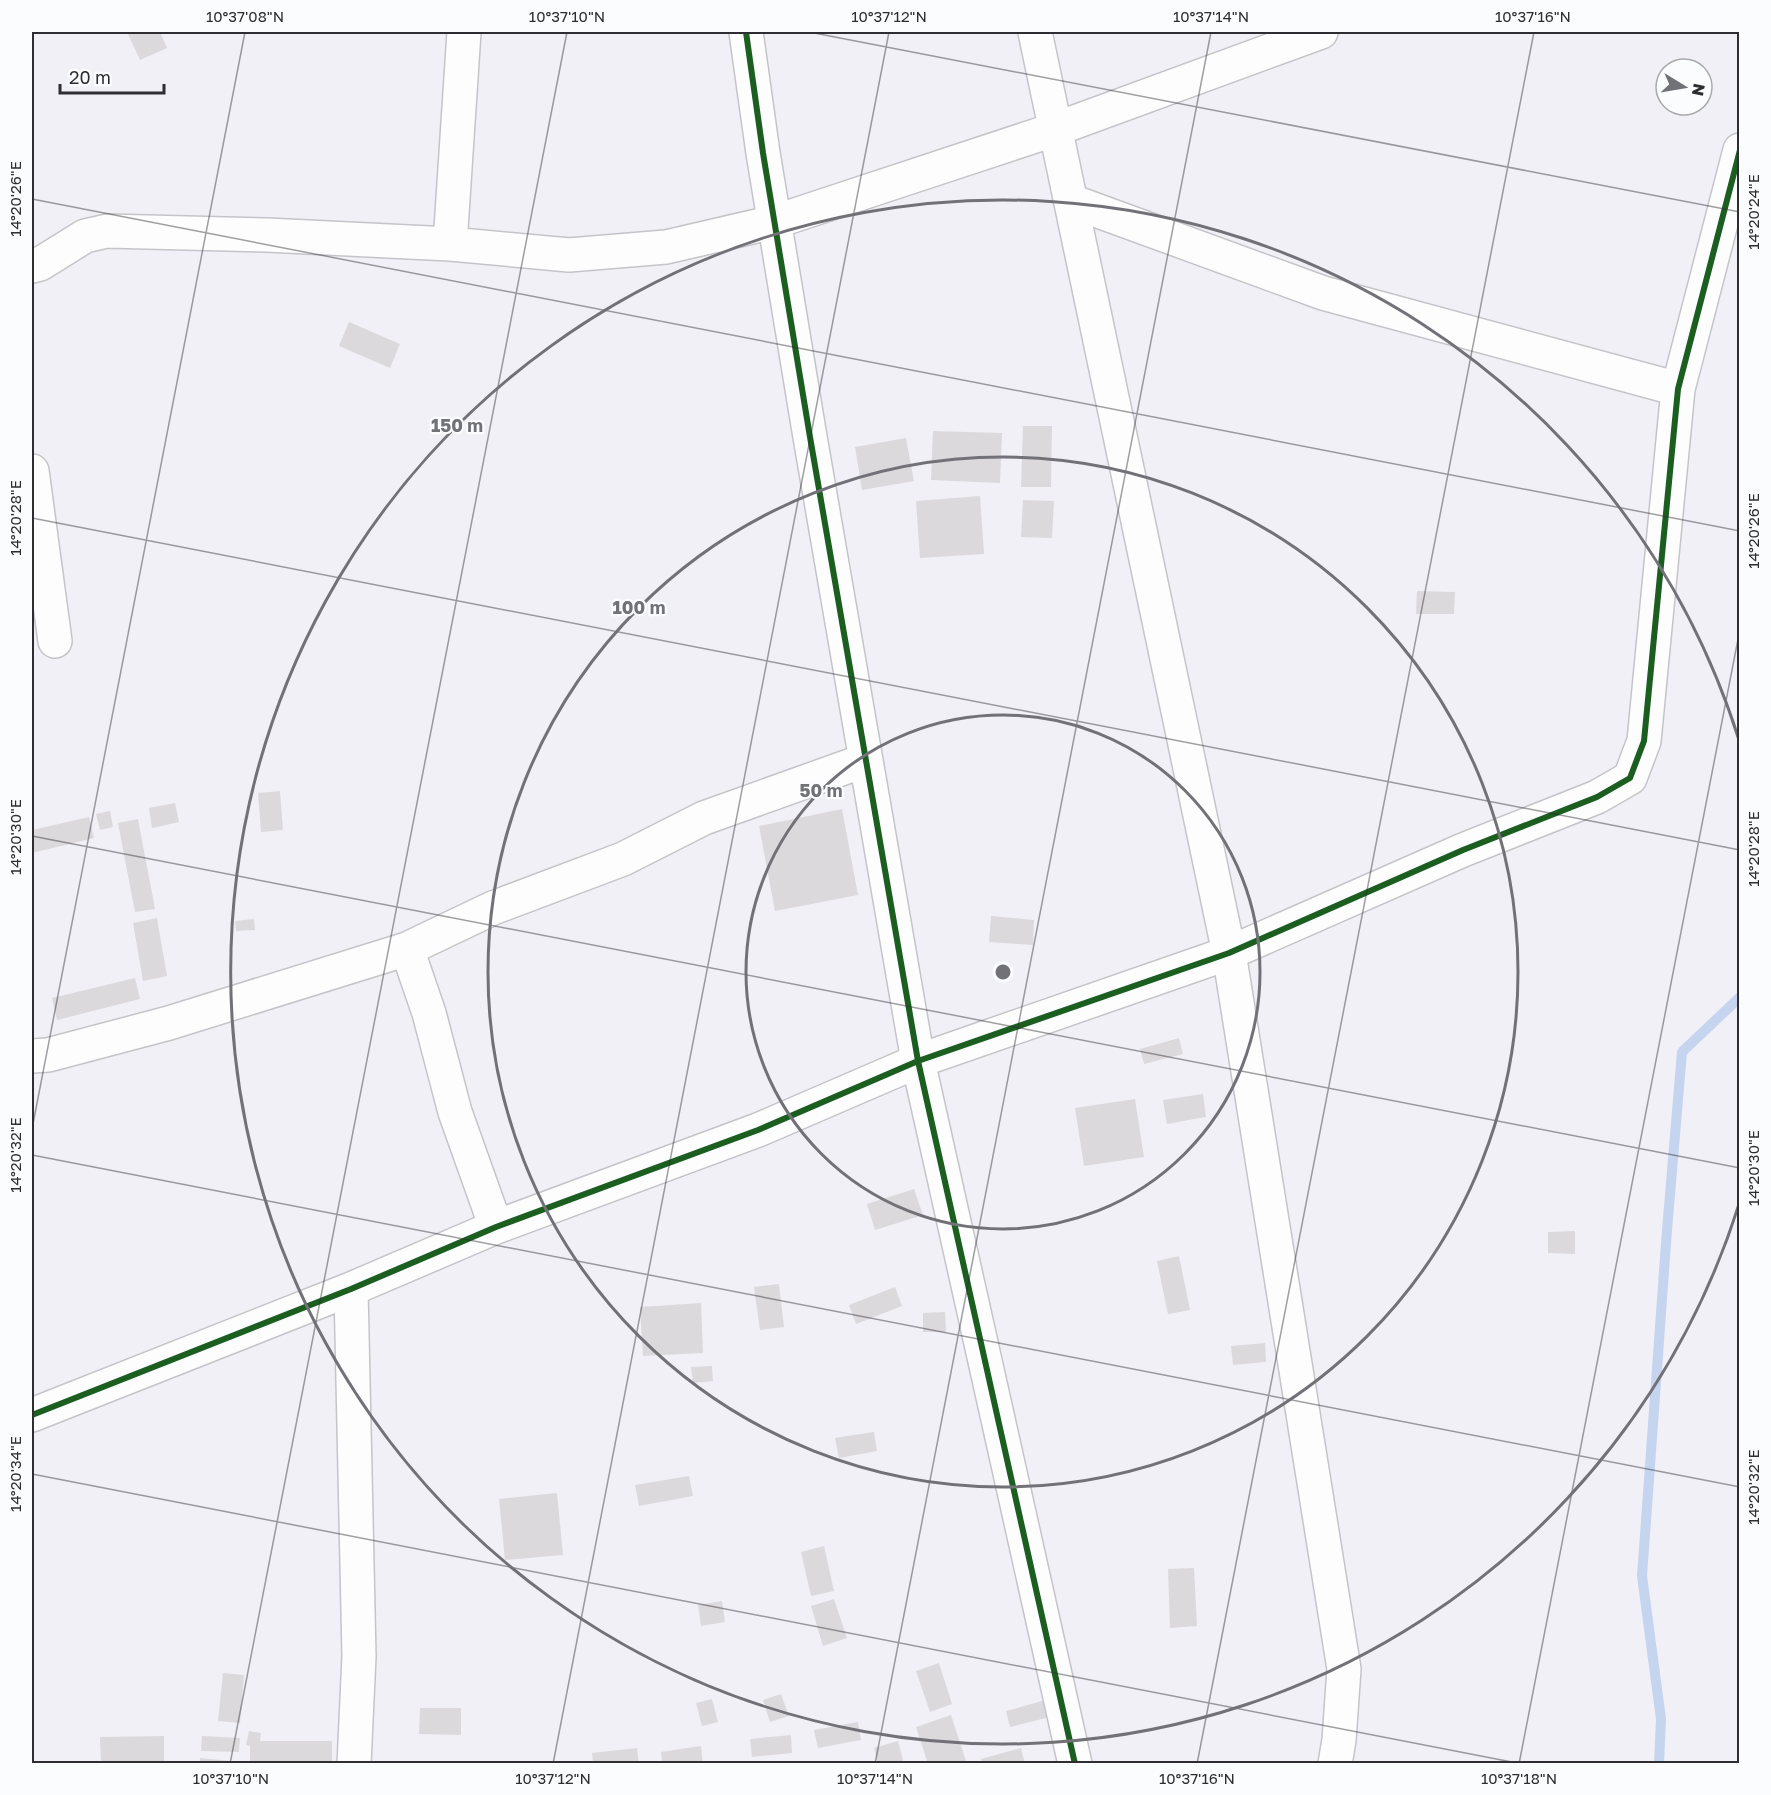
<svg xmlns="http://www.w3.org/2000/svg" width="1771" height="1795" font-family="'Golos Text',sans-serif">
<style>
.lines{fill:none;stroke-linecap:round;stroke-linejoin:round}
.stream{stroke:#c5d5f0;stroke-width:10}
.building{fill:#dcd9dd}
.street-casing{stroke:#c4c5c9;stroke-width:36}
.street{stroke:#fdfdfe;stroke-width:33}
.cycleway-casing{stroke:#fbfcfe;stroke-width:10}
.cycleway{stroke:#1b5e20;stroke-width:6}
.ticks{fill:none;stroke:#2d2d32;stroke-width:1.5;stroke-opacity:0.45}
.ring{fill:none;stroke:#717177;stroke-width:3}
.centre{fill:#717177;stroke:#fbfcfe;stroke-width:3}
.ring-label{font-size:18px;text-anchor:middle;font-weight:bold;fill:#717177;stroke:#fbfcfe;stroke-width:4.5;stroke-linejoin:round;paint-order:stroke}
.neatline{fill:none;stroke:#2d2d32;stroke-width:2}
.ticks-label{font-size:15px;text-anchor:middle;fill:#2d2d32}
</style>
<rect width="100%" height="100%" fill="#f0f0f6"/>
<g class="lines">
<!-- stream -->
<path class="stream" d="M1659,1764L1661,1719L1642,1576L1667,1230L1682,1052L1740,997"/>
</g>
<!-- building -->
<path class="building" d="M127,32H160L167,48L140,60Z
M349,322L400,344L390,368L339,346Z
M1023,426H1052L1051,487H1021Z
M933,431L1002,433L1000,483L931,480Z
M906,438L914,481L862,490L855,447Z
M980,496L984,554L920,558L916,501Z
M1023,500L1054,501L1052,538L1021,537Z
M1417,591L1455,592L1454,614H1416Z
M280,791L283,830L261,832L258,793Z
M175,803L179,822L152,828L149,808Z
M842,809L858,895L775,911L759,826Z
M110,811L113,827L100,830L96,814Z
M89,817L94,838L32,853V830Z
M138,819L155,909L135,912L118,823Z
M991,916L1034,920L1033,945L989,942Z
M157,918L167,976L143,981L133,923Z
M254,919L255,930L236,931L235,921Z
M135,978L140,999L57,1020L52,998Z
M1179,1038L1183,1054L1144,1064L1140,1049Z
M1203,1094L1206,1117L1167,1124L1163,1100Z
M1135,1099L1144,1157L1084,1166L1075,1108Z
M914,1189L923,1215L875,1230L867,1204Z
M1575,1231V1254L1548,1253V1232Z
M1179,1256L1190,1310L1168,1314L1157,1261Z
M779,1284L784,1327L760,1330L754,1287Z
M895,1287L902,1306L856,1324L849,1305Z
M701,1303L703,1353L643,1356L640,1307Z
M945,1312L946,1332H923V1313Z
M1265,1343L1266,1362L1233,1365L1231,1346Z
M712,1366L713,1381L693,1383L691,1367Z
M874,1432L877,1451L839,1458L835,1438Z
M689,1476L693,1496L639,1506L635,1485Z
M557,1493L563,1555L505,1560L499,1499Z
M824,1546L834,1591L811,1596L801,1552Z
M1194,1568L1197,1626L1170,1628L1168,1569Z
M834,1599L847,1638L823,1646L811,1606Z
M722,1601L725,1622L701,1626L698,1605Z
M939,1663L952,1704L930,1712L916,1671Z
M223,1673L244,1675L240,1723L218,1721Z
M781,1694L789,1716L770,1722L763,1700Z
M712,1699L718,1722L702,1726L696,1703Z
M1046,1700L1050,1717L1010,1727L1006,1711Z
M420,1708H461V1735L419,1734Z
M951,1715L967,1764H928L916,1727Z
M858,1722L861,1740L818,1748L814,1730Z
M249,1731L261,1733L260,1741H332V1763L250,1764V1746L246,1745Z
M791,1735L792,1753L752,1757L750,1739Z
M164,1736V1764H101L100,1737Z
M202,1736L240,1738L239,1752L201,1751Z
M898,1741L904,1764H878L874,1748Z
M701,1746L703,1764H662L661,1752Z
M637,1748L639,1764H593L592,1753Z
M1021,1748L1025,1764H982L981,1759Z
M200,1758L241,1762V1764H200Z"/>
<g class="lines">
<defs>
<path id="street" d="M746,32L763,153L810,437L918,1061L1075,1764
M1035,32L1229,953L1344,1669L1339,1740L1335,1764
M1071,201L1323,293L1678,389
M450,244L464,32
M32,266L40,264L85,236L107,231L267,235L450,244L569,255L666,247L774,222L1056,129L1321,32
M32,471L55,641
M407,949L429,1013L455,1112L496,1227
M32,1056L48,1055L169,1023L407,949L493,908L623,859L704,818L866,760
M351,1289L359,1656L354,1764
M32,1415L351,1289L496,1227L758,1130L918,1061L1229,953L1463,850L1597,797L1630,778L1644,741L1678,389L1740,150"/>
</defs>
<!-- street casing -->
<use href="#street" class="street-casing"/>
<!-- street -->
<use href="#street" class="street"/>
<defs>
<path id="cycleway" d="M746,32L763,153L810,437L918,1061L1075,1764
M32,1415L351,1289L496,1227L758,1130L918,1061L1229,953L1463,850L1597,797L1630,778L1644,741L1678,389L1740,150"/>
</defs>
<!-- cycleway casing -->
<use href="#cycleway" class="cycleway-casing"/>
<!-- cycleway -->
<use href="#cycleway" class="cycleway"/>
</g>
<!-- ticks -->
<path class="ticks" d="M809,32L1740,212M32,199L1740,531M32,518L1740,850M32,836L1740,1168M32,1129L245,32M32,1155L1740,1487M32,1474L1522,1764M230,1764L567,32M553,1764L889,32M875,1764L1211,32M1197,1764L1534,32M1519,1764L1740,629"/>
<!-- distance rings -->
<g class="ring">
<circle cx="1003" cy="972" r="257"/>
<circle cx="1003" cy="972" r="515"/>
<path d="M1739 1204A772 772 0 1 1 1739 740"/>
</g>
<circle cx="1003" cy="972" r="9" class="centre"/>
<g class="ring-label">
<text x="457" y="432">150 m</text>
<text x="639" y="614">100 m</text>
<text x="821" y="797">50 m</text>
</g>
<!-- border -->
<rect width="1771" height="1795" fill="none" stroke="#fbfcfe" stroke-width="66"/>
<!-- north arrow -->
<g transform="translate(1684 87) rotate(101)"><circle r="28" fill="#fbfcfe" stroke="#a9a9ac" stroke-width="1.5"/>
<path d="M0-4.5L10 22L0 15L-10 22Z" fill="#717177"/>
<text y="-9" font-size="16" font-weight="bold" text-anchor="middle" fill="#2d2d32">N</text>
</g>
<!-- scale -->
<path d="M60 84v9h104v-9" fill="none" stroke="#2d2d32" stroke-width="3"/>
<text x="69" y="84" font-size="18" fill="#2d2d32" stroke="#fbfcfe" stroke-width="4.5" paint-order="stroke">20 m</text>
<rect x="33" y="33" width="1705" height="1729" class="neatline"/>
<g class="ticks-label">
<text x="245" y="22">10°37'08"N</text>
<text x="567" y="22">10°37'10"N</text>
<text x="889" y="22">10°37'12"N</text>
<text x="1211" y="22">10°37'14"N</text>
<text x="1533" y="22">10°37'16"N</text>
<text transform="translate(16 199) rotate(-90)" y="5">14°20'26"E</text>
<text transform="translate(1754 212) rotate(-90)" y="5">14°20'24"E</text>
<text transform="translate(16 518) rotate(-90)" y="5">14°20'28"E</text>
<text transform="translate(1754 531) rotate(-90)" y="5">14°20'26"E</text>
<text transform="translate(16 837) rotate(-90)" y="5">14°20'30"E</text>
<text transform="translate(1754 849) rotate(-90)" y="5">14°20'28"E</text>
<text transform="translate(16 1155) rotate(-90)" y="5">14°20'32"E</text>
<text transform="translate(1754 1168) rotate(-90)" y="5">14°20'30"E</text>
<text transform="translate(16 1474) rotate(-90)" y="5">14°20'34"E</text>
<text transform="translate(1754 1487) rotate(-90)" y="5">14°20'32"E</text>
<text x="231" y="1784">10°37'10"N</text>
<text x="553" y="1784">10°37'12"N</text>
<text x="875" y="1784">10°37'14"N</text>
<text x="1197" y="1784">10°37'16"N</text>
<text x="1519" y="1784">10°37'18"N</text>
</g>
</svg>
